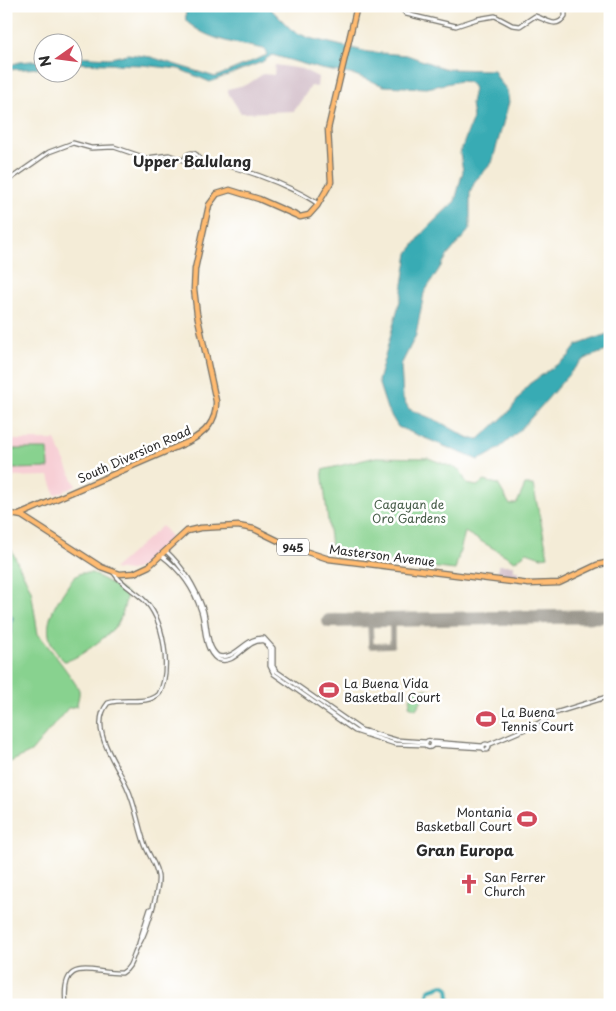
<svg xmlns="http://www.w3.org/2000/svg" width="616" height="1011" font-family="'Playpen Sans',sans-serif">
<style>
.built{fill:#f7cfd5}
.industrial{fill:#d2bdc8}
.green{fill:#88d28f;stroke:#5a7e5d}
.water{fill:#39abb4;stroke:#326b70}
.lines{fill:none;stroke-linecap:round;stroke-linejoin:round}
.river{stroke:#39abb4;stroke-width:4}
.taxiway{stroke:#908c81;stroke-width:5.5}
.runway{stroke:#908c81;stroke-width:14}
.minor-casing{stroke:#716f67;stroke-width:5.5}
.major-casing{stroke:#716f67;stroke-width:7}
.minor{stroke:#fff;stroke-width:3}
.major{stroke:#ffbb71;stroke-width:4.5}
.labels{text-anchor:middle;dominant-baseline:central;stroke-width:5;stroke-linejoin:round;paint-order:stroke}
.shield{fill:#fff;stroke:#6b6b6b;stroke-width:1}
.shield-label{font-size:11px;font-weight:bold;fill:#2b2b2b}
.street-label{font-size:12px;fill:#2b2b2b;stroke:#fff}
.park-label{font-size:12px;fill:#475d49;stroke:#fff}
.poi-label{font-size:12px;fill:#2b2b2b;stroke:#fff;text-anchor:start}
.quarter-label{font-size:15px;font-weight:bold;fill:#2b2b2b;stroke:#fff}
</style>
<rect width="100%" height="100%" fill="#fff"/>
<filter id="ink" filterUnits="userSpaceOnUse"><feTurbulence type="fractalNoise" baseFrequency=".02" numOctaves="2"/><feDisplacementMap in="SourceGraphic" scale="10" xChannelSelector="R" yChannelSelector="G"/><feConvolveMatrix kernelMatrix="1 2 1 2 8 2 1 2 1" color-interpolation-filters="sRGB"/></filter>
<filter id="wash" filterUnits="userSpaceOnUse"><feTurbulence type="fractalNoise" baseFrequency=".0096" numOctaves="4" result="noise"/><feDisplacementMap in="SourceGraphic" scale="20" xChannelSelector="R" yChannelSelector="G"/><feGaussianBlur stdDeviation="1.12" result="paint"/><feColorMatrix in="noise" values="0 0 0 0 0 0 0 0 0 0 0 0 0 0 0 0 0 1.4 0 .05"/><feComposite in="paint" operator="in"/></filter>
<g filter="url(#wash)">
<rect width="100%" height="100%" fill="#f4ecd7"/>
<!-- built -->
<path class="built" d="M6,440H55L76,486L55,495L49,476L6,477Z
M162,526L174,540L149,564L130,571L113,569Z"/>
<!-- industrial -->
<path class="industrial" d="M275,65L302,69L318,77L317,87L311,86L294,111L241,113L228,93V89L248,84L263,74L274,75Z
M498,565H514V571H519L518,578L498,577Z"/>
<!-- green -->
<path class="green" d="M11,449H48L49,468L12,469Z
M376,457L428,458L460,470L467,484L477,486L484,481L498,484L510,505L517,503L525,485H533L548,556L541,557L527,552L515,561L465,532L455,570L332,555L322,470Z
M6,539L31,590L38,634C43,639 78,685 79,690C80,695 77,701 77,706L68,708L31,752L6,764Z
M81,573H92L127,593C125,603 123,615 118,623C112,633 75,662 64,661C41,638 46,618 63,593C68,586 72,577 81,573Z
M429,689L416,709L409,706L412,690Z"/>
<!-- water -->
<path class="water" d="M185,6H268L293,31L309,38L368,52L407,55L446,69L494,70L498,79L507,90L509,102L492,163L475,181L470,193V229L448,255L424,293L416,335L401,365L403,398L409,409L440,422L470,439H479L509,412L529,384L568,357L577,345L610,333V350C601,353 588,356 581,362C552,389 515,447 478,460L398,427L387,409L378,381L401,297L408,253L425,230L455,201L463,171L460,153L473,118L471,103L474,89L472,85L468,82L460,81L427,88L384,86L355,75L321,69L272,55L262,62L210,82L179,69L142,65L73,63V56L111,58L128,54L151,57L215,77L267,55L264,49C236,43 208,41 186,21Z
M42,60V68L6,70V66L20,62Z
M10,614L13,617L12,631L6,644V615Z"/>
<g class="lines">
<!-- river -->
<path class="river" d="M426,1005L429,990L443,985L448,988L450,1005"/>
<!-- taxiway -->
<path class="taxiway" d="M370,621L371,646L392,645V620"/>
<!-- runway -->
<path class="runway" d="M329,621L610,616"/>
</g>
</g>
<g filter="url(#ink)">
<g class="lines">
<defs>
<path id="minor" d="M400,6L406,14L456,26L477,19L495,16L512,25L520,26L535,16C546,19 556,30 565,16V6
M185 160a7 7 0 1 1 14 0a7 7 0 1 1-14 0Z
M197,164C223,158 297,188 318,204
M6,182L49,152L73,143L91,148L114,147L146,158L169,155L185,161
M166,551C183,567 195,586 203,609C208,623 205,646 218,656C236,661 246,636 264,638L273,648V666L276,671L361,730L396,740L426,742
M161,555C181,570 194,588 201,611C206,626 203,649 217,659C237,667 245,638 264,641L270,649V666L274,674L355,731L395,744L426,745
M425.5 744a3.5 3.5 0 1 1 7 0a3.5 3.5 0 1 1-7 0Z
M432,742L483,746
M483 747a3 3 0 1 1 6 0a3 3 0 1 1-6 0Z
M432,745L483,748
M488,745L537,724L555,713L610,696
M139,943L150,909
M66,1005C60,954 92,974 122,973C133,967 132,954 139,944C146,933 160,889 158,876C156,864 149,856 145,845C138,826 136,806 127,787C117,764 87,728 108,703C124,697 146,706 159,694C172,669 164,618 143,599C133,590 121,584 114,573"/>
<path id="major" d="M6,513L22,516L101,567L120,574L134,573L149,566L187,531L200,528L238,526L254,529L289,546L329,559L529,584L559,583L597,565L610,562
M19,515L188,442C205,433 217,422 216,401L197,314L194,289L195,269L209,205L217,194L230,190L259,199L300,217L309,215L317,206L331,182L328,129L357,6"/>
</defs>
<!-- minor casing -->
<use href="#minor" class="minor-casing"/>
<!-- major casing -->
<use href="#major" class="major-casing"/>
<!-- minor -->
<use href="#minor" class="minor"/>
<!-- major -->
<use href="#major" class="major"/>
</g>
</g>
<!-- icons -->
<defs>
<symbol id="stadium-bare" viewBox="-9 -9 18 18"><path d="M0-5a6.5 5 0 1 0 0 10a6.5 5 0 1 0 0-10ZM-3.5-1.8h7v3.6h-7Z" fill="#d1495b" stroke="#fff" stroke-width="2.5" paint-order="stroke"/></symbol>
<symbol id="church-bare" viewBox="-9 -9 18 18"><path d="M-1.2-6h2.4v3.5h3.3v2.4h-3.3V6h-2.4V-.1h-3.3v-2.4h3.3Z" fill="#d1495b" stroke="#fff" stroke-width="2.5" paint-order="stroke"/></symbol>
</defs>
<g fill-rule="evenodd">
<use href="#stadium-bare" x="315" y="676" width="28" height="28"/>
<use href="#stadium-bare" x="472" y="705" width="28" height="28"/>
<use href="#stadium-bare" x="513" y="805" width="28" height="28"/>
<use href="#church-bare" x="455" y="870" width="28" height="28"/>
</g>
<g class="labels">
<!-- shield labels -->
<rect class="shield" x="277" y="538.5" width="32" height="17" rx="4"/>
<g class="shield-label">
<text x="293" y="547">945</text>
</g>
<!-- street labels -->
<g class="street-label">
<text transform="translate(134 454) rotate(-24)">South Diversion Road</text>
<text transform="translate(382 555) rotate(7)">Masterson Avenue</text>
</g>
<!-- park labels -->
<g class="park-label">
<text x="409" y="504">Cagayan de<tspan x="409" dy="14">Oro Gardens</tspan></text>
</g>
<!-- poi labels -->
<g class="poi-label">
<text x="344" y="683">La Buena Vida<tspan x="344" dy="14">Basketball Court</tspan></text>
<text x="501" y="712">La Buena<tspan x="501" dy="14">Tennis Court</tspan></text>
<text x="512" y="812" text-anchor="end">Montania<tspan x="512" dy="14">Basketball Court</tspan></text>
<text x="484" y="877">San Ferrer<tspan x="484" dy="14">Church</tspan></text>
</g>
<!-- quarter labels -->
<g class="quarter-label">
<text x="192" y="160">Upper Balulang</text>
<text x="465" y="849">Gran Europa</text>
</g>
</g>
<!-- margin -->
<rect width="616" height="1011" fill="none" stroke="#fff" stroke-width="25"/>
<!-- north arrow -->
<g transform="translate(58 58) rotate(256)"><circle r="24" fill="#ffffff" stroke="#aaaaaa"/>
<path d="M0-4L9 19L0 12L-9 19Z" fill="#d1495b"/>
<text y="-8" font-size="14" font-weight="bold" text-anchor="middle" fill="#2b2b2b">N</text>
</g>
</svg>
